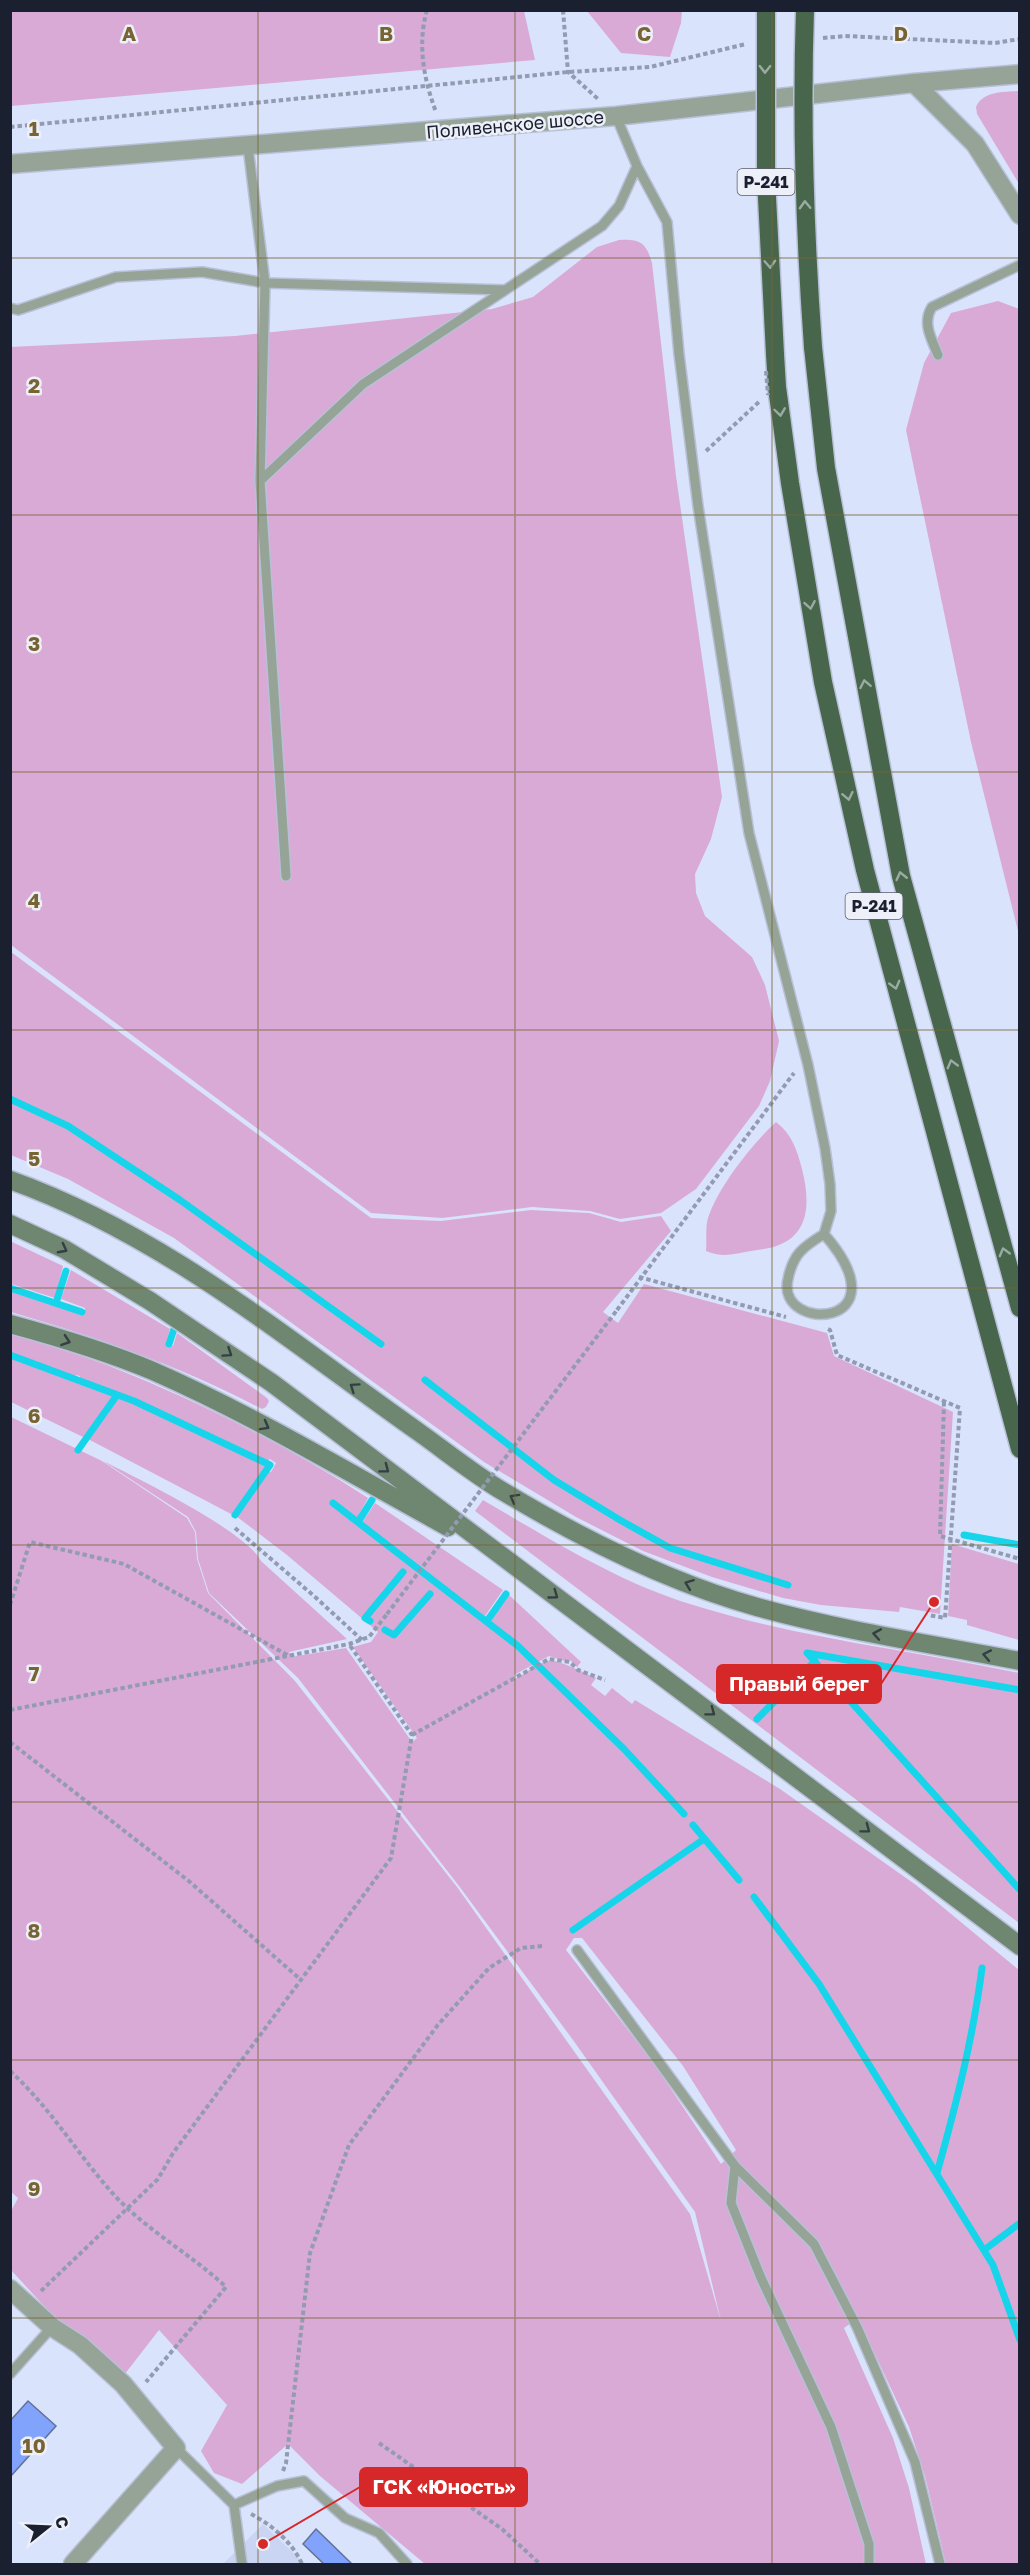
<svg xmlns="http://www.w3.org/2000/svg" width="1030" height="2575" font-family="'Golos Text',sans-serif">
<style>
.built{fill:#c9d5f2}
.green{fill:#daaad7;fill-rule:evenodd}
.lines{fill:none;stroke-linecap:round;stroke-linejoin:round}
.stream{stroke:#16d5ea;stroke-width:7}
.building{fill:#82a3fc;stroke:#637196;stroke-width:1.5}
.service-casing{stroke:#b7c0d7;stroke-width:12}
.minor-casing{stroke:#b7c0d7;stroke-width:21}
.tertiary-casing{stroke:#b7c0d7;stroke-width:21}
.secondary-casing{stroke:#b7c0d7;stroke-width:21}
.trunk-casing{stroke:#b7c0d7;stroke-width:21}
.path{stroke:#939bb1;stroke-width:4;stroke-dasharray:4.5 3;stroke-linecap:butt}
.service{stroke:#95a496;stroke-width:9}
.minor{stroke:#95a496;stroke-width:18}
.tertiary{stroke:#95a496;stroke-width:18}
.secondary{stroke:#6f8671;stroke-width:18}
.trunk{stroke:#48664c;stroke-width:18}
.trunk-bridge-casing{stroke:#b7c0d7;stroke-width:21;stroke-linecap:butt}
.path-bridge{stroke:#939bb1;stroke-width:4;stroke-dasharray:4.5 3;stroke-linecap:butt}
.trunk-bridge{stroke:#48664c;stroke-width:18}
.oneway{stroke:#9aaba2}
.oneway2{stroke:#343f44}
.grid{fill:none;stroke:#786433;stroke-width:1.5;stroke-opacity:0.55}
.labels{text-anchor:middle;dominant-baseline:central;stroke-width:5;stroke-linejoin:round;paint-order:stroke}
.shield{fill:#edf0f9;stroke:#5a5e6c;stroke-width:1.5}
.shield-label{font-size:16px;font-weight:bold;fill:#1b2030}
.street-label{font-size:18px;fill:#1b2030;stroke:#edf0f9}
.grid-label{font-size:20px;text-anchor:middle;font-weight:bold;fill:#786433;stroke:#edf0f9;stroke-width:5;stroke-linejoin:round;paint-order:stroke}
.leader{fill:none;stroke:#d62828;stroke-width:2}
.callout-dot{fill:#d62828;stroke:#edf0f9;stroke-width:2}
.callout{fill:#d62828;stroke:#d62828;stroke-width:2}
.callout-label{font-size:20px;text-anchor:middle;font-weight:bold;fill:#fff}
</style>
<rect width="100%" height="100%" fill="#d9e3fc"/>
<!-- built -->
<path class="built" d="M263,2524L305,2564H223Z"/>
<!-- green -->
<path class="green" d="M11,10L524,11L535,60L11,106Z
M587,11H682L681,23L670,57L621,53Z
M1019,91H1020L1019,184L977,114L976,107C983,91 1004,92 1019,91Z
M619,240C640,239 646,242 652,263L676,476L722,797L711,839L695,874L696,893L705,916L752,957L765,985L779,1041L770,1081L759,1106L696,1189L661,1213L620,1219L590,1211L532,1207L442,1218L371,1213L11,945L10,347L235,336L492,309L533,297L597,247Z
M998,301L1019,309V935L971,742L906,430L924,363L951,313Z
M11,952L371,1218L441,1221L531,1210L589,1213L621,1222L661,1216L671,1231L603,1312L618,1323L644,1284L827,1333L834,1356L953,1412L940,1614L900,1607L899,1612L821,1605L783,1598L712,1577L643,1551L576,1517L484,1462L174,1238L68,1179L11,1155Z
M776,1122C792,1134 797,1150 802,1169C809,1197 812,1232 779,1245C771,1249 760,1249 751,1251C735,1254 722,1258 706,1251C707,1241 705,1228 708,1218C718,1187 752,1144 776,1122Z
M10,1241L63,1266L55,1298L11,1284Z
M71,1270L170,1329L166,1343L173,1346L177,1333L267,1398L269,1401L266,1407L262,1409C182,1367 97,1337 11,1312V1289L85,1312V1308L61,1299Z
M11,1334C42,1344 75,1353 107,1365C198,1401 286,1445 368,1498L358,1516L363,1521L375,1503L503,1590L485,1616L491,1621L509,1595L581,1662L577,1667L570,1660L568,1662L549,1656L514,1675L515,1679C525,1674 538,1662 549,1661C558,1659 586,1674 596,1678L591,1685L605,1696L612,1688L632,1704L635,1700L780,1789L916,1885L1019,1970V2564H946L925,2476L909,2427L858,2318L844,2328L893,2438L909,2488L926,2564H425L320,2476L288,2444L242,2484L214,2473L201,2451L227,2405L159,2330L121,2379L43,2305L11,2270V2211L18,2198L10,2191L11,1417L102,1461L187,1518L195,1532L197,1559L208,1593L295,1681L457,1887L690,2214L721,2321L695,2212L573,2040L459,1886L298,1678L209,1593L198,1559L196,1532L188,1517L103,1461C137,1478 246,1531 261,1561L347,1639L289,1652L291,1657L346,1648L412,1742L417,1738L353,1647L371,1642L378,1632L287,1555L236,1516L268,1471L271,1472L276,1463L270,1459L268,1461L135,1399L80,1380V1376L75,1375L74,1377L11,1353ZM574,1938H582L683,2066L736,2150L721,2164L655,2065L566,1950Z
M10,1357L115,1396L85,1438L11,1402Z
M118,1397L267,1464L233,1515L88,1439Z
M483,1500C550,1539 616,1581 690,1604C797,1638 910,1650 1019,1673V1923L475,1511Z
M952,1544L1019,1564V1640L967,1625V1620L948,1616Z"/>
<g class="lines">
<!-- stream -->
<path class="stream" d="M10,1099L68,1126L180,1200L381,1344
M10,1288L82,1312
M56,1303L66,1271
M169,1344L174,1329
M10,1355L134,1401L270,1465L235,1515
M425,1380L554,1480L620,1520L670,1548L788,1585
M78,1450L117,1395
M333,1503L518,1646L624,1749L684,1814
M358,1522L372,1500
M964,1535L1020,1545
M370,1621L365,1618L403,1572
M487,1621L506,1594
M385,1630L394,1635L430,1594
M1020,1690L807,1653L1020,1890
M757,1719L815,1661
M693,1825L739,1880
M754,1897L819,1984L993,2265L1020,2340
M573,1930L704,1839
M937,2173C956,2105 973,2038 982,1968
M984,2250L1020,2223"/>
</g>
<!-- building -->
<path class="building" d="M28,2401L56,2426L10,2477V2421Z
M316,2529L353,2565H325L303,2544Z"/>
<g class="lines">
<defs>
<path id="service" d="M616,116L637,166L667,222L679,354L698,506L749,833L808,1065L825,1148L830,1184L831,1211L824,1234C803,1247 793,1254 788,1279C775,1334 907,1329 824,1234
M248,147L265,283L260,481L286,876
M10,308L18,310L116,277L202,272L265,283L505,290
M938,355C931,338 922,323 932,307L1020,265
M260,481L363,384L602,226L619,206L637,166
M577,1950L735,2166L814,2244L857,2327L915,2462L940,2564
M735,2166L731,2203L761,2278L831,2427L869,2544V2564
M10,2374L52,2327
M176,2448L234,2505L277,2486L304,2481L345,2518L379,2533L407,2564
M234,2505L242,2564"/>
<path id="minor" d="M914,83L975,144L1020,215
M10,2289L52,2327L80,2345L123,2384L176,2448L73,2564"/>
<path id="tertiary" d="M10,164L616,116L914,83L1020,74"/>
<path id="secondary" d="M10,1180C164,1235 289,1341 420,1433C448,1453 475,1475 504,1492C584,1540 668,1582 757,1607C843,1631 932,1644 1020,1661
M10,1224L64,1249L150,1301L272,1383L1020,1946
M10,1324C58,1337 108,1352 153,1371C255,1416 351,1474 448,1527"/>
<path id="trunk" d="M813,347L826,468L901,876L1020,1308
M775,354L777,387L790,483L823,682L865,870L1020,1449"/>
</defs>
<!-- service casing -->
<use href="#service" class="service-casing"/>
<!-- minor casing -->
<use href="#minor" class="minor-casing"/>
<!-- tertiary casing -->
<use href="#tertiary" class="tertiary-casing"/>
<!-- secondary casing -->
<use href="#secondary" class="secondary-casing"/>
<!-- trunk casing -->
<use href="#trunk" class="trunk-casing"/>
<!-- path -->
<path class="path" d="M427,10C417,45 424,80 436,112
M563,10L568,72L598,99
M823,38L845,36L995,43L1020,39
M10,127L568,72L650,67L746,44
M706,451L760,401
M639,1277L786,1317
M617,1310L794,1073
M828,1329L830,1330L837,1355L960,1408L945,1618L928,1615
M944,1402L940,1536L1020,1559
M235,1528L314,1596L362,1640
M10,1605L30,1542L124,1564L289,1656
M10,1710L349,1644L369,1637L387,1614
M412,1735L549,1659L570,1662L578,1670L605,1680
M10,1742L190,1882L301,1980
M10,2071C52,2109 79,2157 116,2197C149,2232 192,2255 226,2287L146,2382
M41,2291L158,2179L173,2153L391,1858L412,1735L349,1644
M379,2443L502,2529L540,2564
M283,2471L286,2463L310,2253L349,2145L437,2026L489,1968L521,1948L543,1946
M251,2514C272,2525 292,2542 302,2564"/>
<!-- service -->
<use href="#service" class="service"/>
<!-- minor -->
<use href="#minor" class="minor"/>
<!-- tertiary -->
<use href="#tertiary" class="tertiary"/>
<!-- secondary -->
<use href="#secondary" class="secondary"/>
<!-- trunk -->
<use href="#trunk" class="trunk"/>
<defs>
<path id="trunk-bridge" d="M766,10V178L775,354
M805,10C801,123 805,235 813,347"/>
</defs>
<!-- trunk-bridge casing -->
<use href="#trunk-bridge" class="trunk-bridge-casing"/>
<!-- path-bridge -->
<path class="path-bridge" d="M766,371L768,395
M387,1614L617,1310"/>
<!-- trunk-bridge -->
<use href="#trunk-bridge" class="trunk-bridge"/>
</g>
<!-- one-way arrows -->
<defs><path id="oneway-chevron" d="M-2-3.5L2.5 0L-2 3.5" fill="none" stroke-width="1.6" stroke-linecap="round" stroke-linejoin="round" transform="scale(1.5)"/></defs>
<g class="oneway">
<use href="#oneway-chevron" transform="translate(765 69) rotate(91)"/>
<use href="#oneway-chevron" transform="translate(805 205) rotate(-92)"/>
<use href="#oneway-chevron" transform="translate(770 264) rotate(87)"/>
<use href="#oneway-chevron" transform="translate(780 412) rotate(82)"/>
<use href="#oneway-chevron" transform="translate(810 605) rotate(80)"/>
<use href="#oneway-chevron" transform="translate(865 684) rotate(-101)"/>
<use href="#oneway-chevron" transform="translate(848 796) rotate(78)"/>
<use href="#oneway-chevron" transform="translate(901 876) rotate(-103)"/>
<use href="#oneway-chevron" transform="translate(895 985) rotate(75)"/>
<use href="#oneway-chevron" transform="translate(952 1064) rotate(-105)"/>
<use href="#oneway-chevron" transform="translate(1004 1252) rotate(-105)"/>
</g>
<g class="oneway2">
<use href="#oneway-chevron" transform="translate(63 1249) rotate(28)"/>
<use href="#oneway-chevron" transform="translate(66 1341) rotate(19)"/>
<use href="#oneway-chevron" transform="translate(228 1353) rotate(34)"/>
<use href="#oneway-chevron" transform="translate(354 1387) rotate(-145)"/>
<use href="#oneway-chevron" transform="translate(265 1426) rotate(29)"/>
<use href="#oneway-chevron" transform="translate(385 1469) rotate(37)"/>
<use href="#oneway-chevron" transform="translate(514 1498) rotate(-151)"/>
<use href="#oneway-chevron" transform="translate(689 1584) rotate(-159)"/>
<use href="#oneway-chevron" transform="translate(554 1595) rotate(36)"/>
<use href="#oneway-chevron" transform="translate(877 1634) rotate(-170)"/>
<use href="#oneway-chevron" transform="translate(987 1655) rotate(-169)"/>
<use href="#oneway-chevron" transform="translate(711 1712) rotate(37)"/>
<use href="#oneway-chevron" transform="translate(866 1829) rotate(37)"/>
</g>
<!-- grid -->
<path class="grid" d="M258,10V2564M515,10V2564M772,10V2564M10,258H1020M10,515H1020M10,772H1020M10,1030H1020M10,1288H1020M10,1545H1020M10,1802H1020M10,2060H1020M10,2318H1020"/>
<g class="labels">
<!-- shield labels -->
<g class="shield">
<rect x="737.5" y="169" width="57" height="26" rx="4.5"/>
<rect x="845.5" y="893" width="57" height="26" rx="4.5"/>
</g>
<g class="shield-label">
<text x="766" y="182">Р-241</text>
<text x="874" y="906">Р-241</text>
</g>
<!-- street labels -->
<g class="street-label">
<text transform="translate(515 124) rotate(-5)">Поливенское шоссе</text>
</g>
</g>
<g class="grid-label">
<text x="129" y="41">A</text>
<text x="386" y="41">B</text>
<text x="644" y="41">C</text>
<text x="901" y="41">D</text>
<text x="34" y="136">1</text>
<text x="34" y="393">2</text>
<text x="34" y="651">3</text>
<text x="34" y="908">4</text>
<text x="34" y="1166">5</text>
<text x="34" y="1423">6</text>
<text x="34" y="1681">7</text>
<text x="34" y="1938">8</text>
<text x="34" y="2196">9</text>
<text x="34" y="2453">10</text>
</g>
<!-- callouts -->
<path class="leader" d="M934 1602L881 1684M263 2544L360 2487"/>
<g class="callout-dot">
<circle cx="934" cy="1602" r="6"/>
<circle cx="263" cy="2544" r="6"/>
</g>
<g class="callout">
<rect x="717" y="1665" width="164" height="38" rx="6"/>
<rect x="360" y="2468" width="167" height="38" rx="6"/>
</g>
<g class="callout-label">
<text x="799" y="1691">Правый берег</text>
<text x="444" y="2494">ГСК «Юность»</text>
</g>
<!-- border -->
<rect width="1030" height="2575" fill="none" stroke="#1b2030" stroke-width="24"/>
<!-- north arrow -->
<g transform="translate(48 2527) rotate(72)" stroke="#edf0f9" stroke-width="4.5" paint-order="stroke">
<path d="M0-4.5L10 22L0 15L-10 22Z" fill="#1b2030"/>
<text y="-9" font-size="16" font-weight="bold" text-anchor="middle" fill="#1b2030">С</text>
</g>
</svg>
